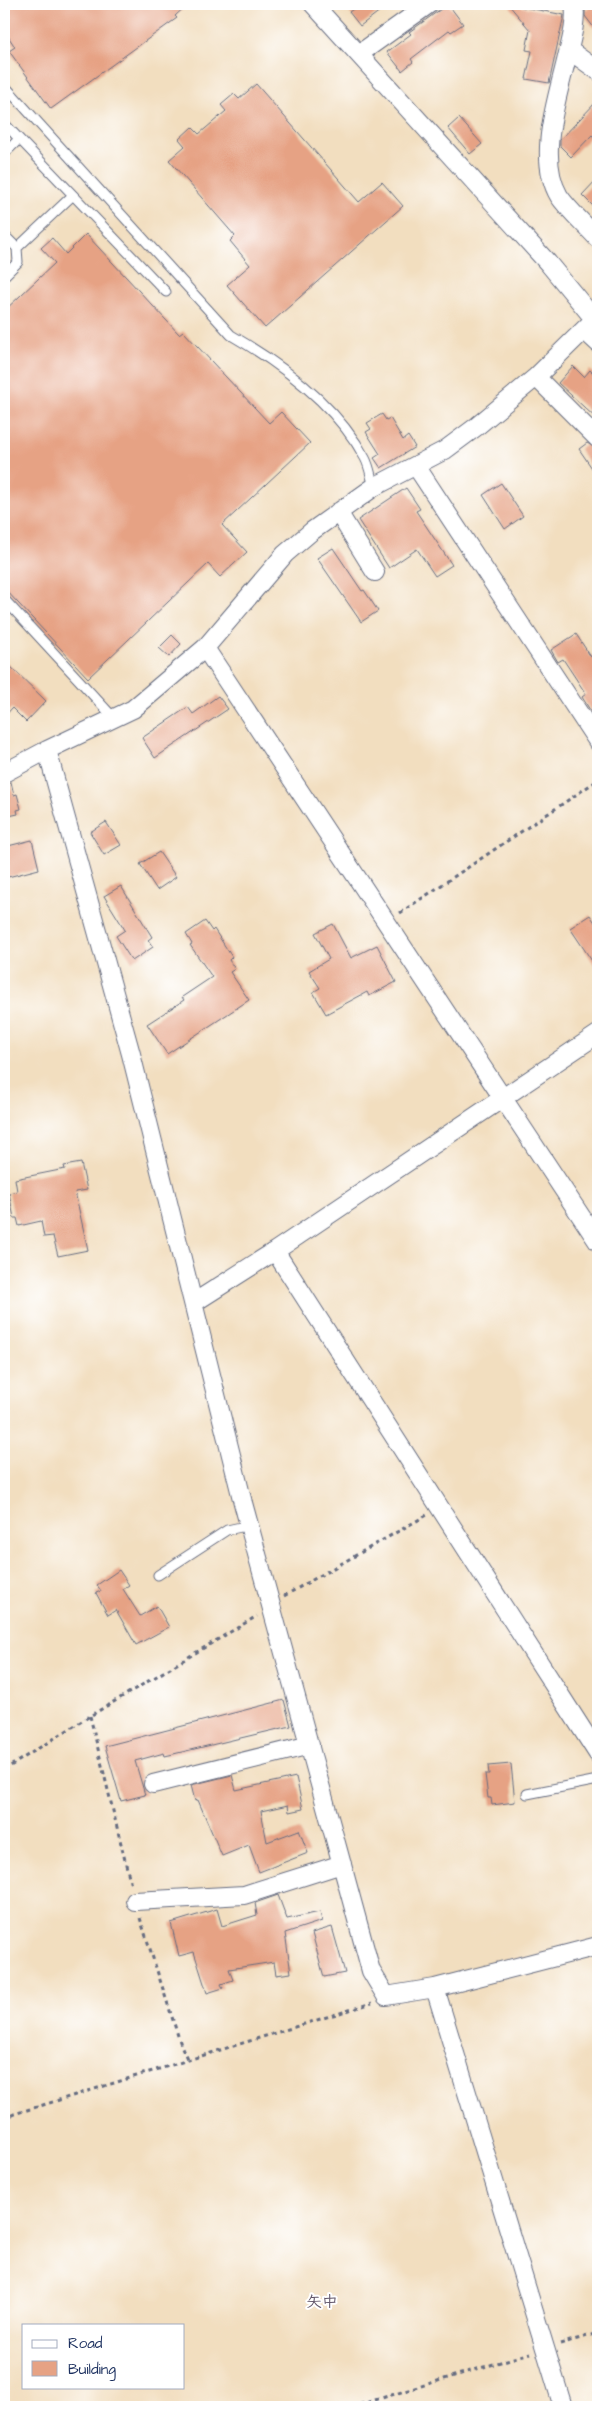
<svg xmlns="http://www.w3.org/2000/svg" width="602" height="2411" font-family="'Architects Daughter','Klee One',sans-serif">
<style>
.building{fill:#e6a284}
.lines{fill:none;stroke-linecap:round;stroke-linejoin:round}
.lane-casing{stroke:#666c80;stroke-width:11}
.street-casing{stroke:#666c80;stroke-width:20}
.path{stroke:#666c80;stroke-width:3;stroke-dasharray:4 4;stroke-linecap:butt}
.lane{stroke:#fff;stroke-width:9}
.street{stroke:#fff;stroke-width:18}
.labels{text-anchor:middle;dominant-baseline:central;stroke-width:4;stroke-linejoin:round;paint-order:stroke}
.neighbourhood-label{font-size:16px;font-weight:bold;fill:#62576b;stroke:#fff}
</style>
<rect width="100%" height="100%" fill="#fff"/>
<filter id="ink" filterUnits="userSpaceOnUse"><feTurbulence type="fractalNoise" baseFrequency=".02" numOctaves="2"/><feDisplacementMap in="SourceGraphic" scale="10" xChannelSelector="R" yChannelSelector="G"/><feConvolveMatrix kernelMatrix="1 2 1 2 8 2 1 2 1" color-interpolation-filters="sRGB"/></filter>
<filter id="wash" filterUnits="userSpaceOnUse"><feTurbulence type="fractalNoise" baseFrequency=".0096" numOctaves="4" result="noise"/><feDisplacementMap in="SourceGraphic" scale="20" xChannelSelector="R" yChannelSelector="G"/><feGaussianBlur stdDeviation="1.12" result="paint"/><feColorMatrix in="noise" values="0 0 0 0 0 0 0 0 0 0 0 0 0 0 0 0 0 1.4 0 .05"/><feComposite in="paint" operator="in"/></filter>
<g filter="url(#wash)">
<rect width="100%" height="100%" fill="#f2debf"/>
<g id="blocks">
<!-- building -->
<path class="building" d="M4,4H188L175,16L177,18L51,109L9,51L15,47L4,30Z
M360,4H389L360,26L349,12Z
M448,4L463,24L451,32L449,30L411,59L413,62L402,71L387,52L411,34L409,32Z
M508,4L564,15L549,83L526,79L532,51L526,50L530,30Z
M594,4H598V33L585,16V10Z
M256,84L359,202L382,182L403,206L265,328L227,285L250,265L230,241L235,236L169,160L185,146L179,139L192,127L199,134L226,111L221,105L234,94L239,99Z
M598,100V141L592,135L571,157L560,146V140Z
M459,118L482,144L470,154L448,128Z
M598,178V211L582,195Z
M86,234L179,334L183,331L269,423L281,412L310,443L222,525L247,552L220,577L208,564L88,678L4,588V311L55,263L41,248L52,238L66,254Z
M573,366L584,377L590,370L598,378V420L558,383Z
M382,414L386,420L390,418L403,440L408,436L415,447L381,468L374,458L380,454L366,432L371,429L367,423Z
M587,443L598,449V477L579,449Z
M501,483L523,516L505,529L483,495Z
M406,488L420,509L416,511L452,565L435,576L417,549L389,568L358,520Z
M333,548L362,591L364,590L378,611L361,622L317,558Z
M576,634L591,657L598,652V723L582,697L586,694L563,659L558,662L551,650Z
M172,635L181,644L169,657L159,648Z
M4,660L46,701L26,722L12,708L4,717Z
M218,696L228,709L155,758L142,738L188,707L193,714Z
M11,782L14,795L17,794L21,809L17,810L18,814L4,817V784Z
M106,822L121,845L104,855L90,832Z
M32,840L39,869L4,878V847Z
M159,852L176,877L157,890L140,864Z
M121,886L152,937L148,940L153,947L132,961L116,936L125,930L104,896Z
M590,915L598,927V970L570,928Z
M205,921L212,931L214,929L232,957L229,960L235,969L230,972L249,1000L167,1054L147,1024L184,1000L182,997L212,977L190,945L192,944L186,934Z
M333,924L351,958L377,945L396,982L369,996L367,992L326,1014L313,992L320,988L309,971L329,959L315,933Z
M81,1163L87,1190L75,1192L88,1250L58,1256L53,1236L44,1237L41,1221L19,1226L17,1218H14L9,1193L17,1191L15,1179L65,1169L64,1166Z
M119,1570L129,1585L123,1589L140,1616L157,1606L169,1627L136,1645L116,1610L108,1615L96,1593L101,1591L97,1585Z
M284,1700L291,1726L165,1756L164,1753L135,1761L145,1795L121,1801L105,1746Z
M511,1764L515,1802L492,1805L491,1798H488L485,1774H489L488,1766Z
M232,1775L236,1790L296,1777L303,1809L289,1812L288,1805L261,1811L267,1842L299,1830L308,1853L259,1872L249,1845L222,1856L198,1800L195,1801L191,1785Z
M278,1895L287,1919L320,1912L322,1921L285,1933L291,1973L276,1975L274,1962L229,1969L233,1980L221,1984L223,1988L207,1993L194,1952L179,1956L171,1923L217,1909L222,1926L257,1915L255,1903Z
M332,1927L345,1973L324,1977L312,1933Z"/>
</g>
</g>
<g filter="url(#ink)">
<use href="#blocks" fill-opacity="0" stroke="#666c80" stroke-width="1"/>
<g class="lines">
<defs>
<path id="lane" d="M4,85L231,335C281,364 337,406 365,458C370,467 371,478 374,487
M4,123L166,292
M4,154L19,139
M4,235L17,248
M4,276L18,262L17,248L73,195
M4,599L114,718
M158,1575L227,1530L250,1525
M527,1794L598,1780"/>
<path id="street" d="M313,4L548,263L595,320
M574,4C577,20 571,41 567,57C558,97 536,157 559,196C569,211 586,225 598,239
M569,50L598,71
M359,54L429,4
M584,330L598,343
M536,377L598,439
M416,466L598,742
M338,512L375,572
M205,648L598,1242
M47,750L131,1054L243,1503L371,1971L386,1996L435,1988L598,1946
M4,773L47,750L133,709L205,648L285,554L312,531L374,487L445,450L476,427L536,377L598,316
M275,1251L598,1754
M195,1302L275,1251L598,1034
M153,1784L310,1745
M135,1901L244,1895L342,1864
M435,1988L563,2407"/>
</defs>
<!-- lane casing -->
<use href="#lane" class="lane-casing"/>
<!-- street casing -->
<use href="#street" class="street-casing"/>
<!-- path -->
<path class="path" d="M400,913L598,780
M284,1596L427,1515
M90,1716L131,1885
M4,1770L90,1716L257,1616
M140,1918L181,2045L188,2061
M4,2119L14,2114L372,2003
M560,2344L598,2333
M352,2407L530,2353"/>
<!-- lane -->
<use href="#lane" class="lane"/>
<!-- street -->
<use href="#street" class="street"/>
</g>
</g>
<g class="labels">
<!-- neighbourhood labels -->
<g class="neighbourhood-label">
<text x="322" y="2302">矢中</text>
</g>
</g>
<!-- margin -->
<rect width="602" height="2411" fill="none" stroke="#fff" stroke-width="20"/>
<!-- legend -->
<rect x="22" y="2324" width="162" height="65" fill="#ffffff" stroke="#a4acbf"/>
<rect x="32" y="2340" width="25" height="8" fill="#ffffff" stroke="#a4acbf"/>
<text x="68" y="2348" font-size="15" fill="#1b2f5e">Road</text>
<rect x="32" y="2361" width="25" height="15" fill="#e6a284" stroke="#a4acbf"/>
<text x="68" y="2374" font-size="15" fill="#1b2f5e">Building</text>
</svg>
